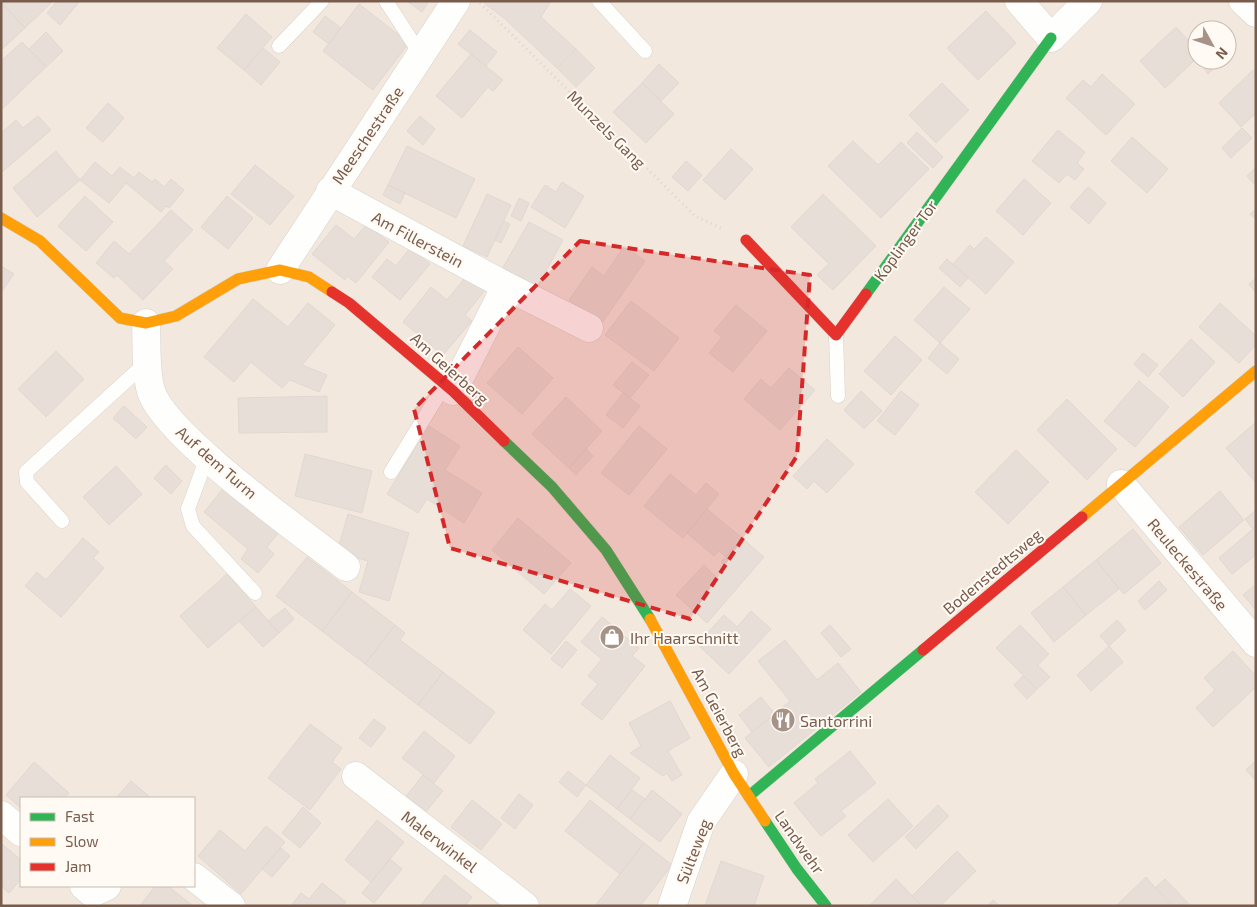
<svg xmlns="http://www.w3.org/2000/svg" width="1257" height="907" font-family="'Exo 2',sans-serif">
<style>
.residential{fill:#f2e8de;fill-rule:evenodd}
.building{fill:#e6ded7;stroke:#e2d8d2}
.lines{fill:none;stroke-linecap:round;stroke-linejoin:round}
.lane-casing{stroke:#d7d1cb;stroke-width:15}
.street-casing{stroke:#d7d1cb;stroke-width:29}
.fast-casing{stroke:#d9d2cb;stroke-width:12}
.slow-casing{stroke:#d9d2cb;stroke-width:12}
.jam-casing{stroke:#d9d2cb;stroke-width:12}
.path{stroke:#dcd5d0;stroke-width:3;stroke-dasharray:1 4;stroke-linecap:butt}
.lane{stroke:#fefefd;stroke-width:14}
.street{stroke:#fefefd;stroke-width:28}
.fast{stroke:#30b455;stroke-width:11}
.slow{stroke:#ff9f0a;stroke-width:11}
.jam{stroke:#e5322d;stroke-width:11}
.marked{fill:#d62828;fill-opacity:0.2;stroke:#d62828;stroke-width:4;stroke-dasharray:10 6;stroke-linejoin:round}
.labels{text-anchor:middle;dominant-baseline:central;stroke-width:4;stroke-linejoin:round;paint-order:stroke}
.street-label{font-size:16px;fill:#7a5c4d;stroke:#fffaf3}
.poi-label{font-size:16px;fill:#7a5c4d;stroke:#fffaf3;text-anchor:start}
</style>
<rect width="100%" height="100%" fill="#f9f5f0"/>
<!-- residential -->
<path class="residential" d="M1,1H1256V906H1ZM1197,30H1227V60H1197ZM21,798H194V886H21Z"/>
<!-- building -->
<path class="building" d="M1,1H51L52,2L25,28Z
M57,1H80L60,25L47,13Z
M407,1H429L422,12Z
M486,1H551L541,17L576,49L557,68L504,18L484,3Z
M1,3L25,28L1,50Z
M359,4L409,43L373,90L323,51Z
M986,11L1016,43L978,80L947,48Z
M246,14L272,37L244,70L217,48Z
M325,16L341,28L329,44L313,32Z
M1176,27L1197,50V58L1165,88L1140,61Z
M470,30L497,52L486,66L458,44Z
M46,32L63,51L46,67L29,49Z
M22,42L46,67L1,110V61Z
M1227,45L1233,52L1227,57Z
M263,48L280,62L261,85L244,70Z
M576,49L595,68L576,87L557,68Z
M471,54L503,80L493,91L488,87L462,118L436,96Z
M1209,60H1223L1208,74L1202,66Z
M659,64L679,83L661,101L642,83Z
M1253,70L1256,72V113L1241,127L1219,103Z
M1102,74L1135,104L1106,135L1066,98L1083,80L1091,87Z
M642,83L674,114L646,143L613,112Z
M942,83L969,110L936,143L909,115Z
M108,103L124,118L103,142L86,128Z
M38,116L51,130L1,173V133L16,120L23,128Z
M420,116L435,129L423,145L407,131Z
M1242,128L1252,138L1231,158L1222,148Z
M1058,130L1085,152L1077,163L1084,169L1075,180L1067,174L1059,183L1032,161Z
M917,132L943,157L933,168L907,143Z
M1132,137L1168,169L1147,193L1111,161Z
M853,141L878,165L901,142L929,169L881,218L828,166Z
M407,146L475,179L456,218L388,185Z
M731,149L753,169L725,200L703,180Z
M56,151L80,180L37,217L13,188Z
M686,161L702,175L688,191L672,177Z
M95,162L112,176L120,167L134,178L139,172L152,182L155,179L164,187L171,179L184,190L169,208L166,206L161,212L126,183L109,203L80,180Z
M255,165L294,196L270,225L231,194Z
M1256,167V186L1247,176Z
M1024,179L1051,203L1023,235L996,211Z
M562,182L584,196L565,228L531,207L545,185L556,192Z
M388,185L405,193L400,204L383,195Z
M1088,187L1106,203L1089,224L1070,207Z
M487,194L511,205L487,257L463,246Z
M823,194L876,246L833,290L817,275L829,264L791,227Z
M85,196L113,222L86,251L58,226Z
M227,196L253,218L228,249L201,227Z
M519,198L529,203L521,221L511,216Z
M1256,209V220L1250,214Z
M171,210L193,230L164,261L173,269L143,300L117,275L114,278L96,263L114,241L129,254Z
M503,221L510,224L501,243L495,240Z
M529,222L563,240L537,288L502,269Z
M336,225L354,239L366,225L389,242L356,283L347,276L345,280L312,254Z
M986,237L1014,262L986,294L953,264L970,245L974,249Z
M624,246L645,261L602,323L569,300L592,267L604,276Z
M410,248L430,264L400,300L372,277L387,259L396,266Z
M947,259L968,278L960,287L939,268Z
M1,266L14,274L1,292Z
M468,274L486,289L465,315L472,321L443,355L403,322L431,287L447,300Z
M1256,278V293L1249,284Z
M944,287L970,309L940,343L914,320Z
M253,299L288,327L308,303L335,325L302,365L327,375L319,392L290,380L282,388L251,362L234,382L204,357Z
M631,301L679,338L654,371L605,335Z
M1220,303L1256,336V345L1239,363L1199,327Z
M736,305L767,331L733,372L709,353L722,337L714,331Z
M895,336L922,360L891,395L864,371Z
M1191,339L1215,362L1183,397L1159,374Z
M940,343L959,359L947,374L928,358Z
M518,347L553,378L522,414L487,383Z
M56,351L84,379L46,417L18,389Z
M1143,353L1158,365L1148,377L1134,364Z
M632,362L649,375L630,398L613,385Z
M789,368L815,390L780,430L744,399L761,379L771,388Z
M1139,381L1169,407L1135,447L1104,421Z
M861,391L882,411L864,429L844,410Z
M901,391L919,405L895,435L877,421Z
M623,393L640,406L623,428L606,415Z
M327,396V432L239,433L238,398Z
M566,397L602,431L569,468L532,434Z
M1067,399L1117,449L1087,480L1037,430Z
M124,406L147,427L136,439L113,418Z
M1256,422V483L1226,448Z
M429,426L460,446L445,470L482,493L464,523L427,499L418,513L387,494Z
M639,426L667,449L629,495L601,473Z
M827,439L854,464L827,493L814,481L807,489L793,476Z
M586,449L593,456L576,475L569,468Z
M1016,450L1049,482L1008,524L975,492Z
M305,454L372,471L362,513L295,496Z
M166,465L182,481L171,494L154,478Z
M116,466L142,494L109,525L83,497Z
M670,474L696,495L706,483L719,494L683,538L644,506Z
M226,485L281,530L267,547L274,554L258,573L241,559L248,549L204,512Z
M1220,491L1244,520L1203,555L1179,527Z
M707,509L742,538L726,557L719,551L714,556L687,533Z
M1256,510V555L1232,574L1219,558L1253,529L1245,519Z
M348,514L409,533L389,601L359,592L368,561L337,552Z
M518,518L571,563L544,594L492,550Z
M1133,529L1161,563L1124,594L1096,560Z
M83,538L99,552L93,558L104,568L61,617L25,586L37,572L46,580Z
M742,538L764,557L707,623L676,595L704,565L717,578L726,566L721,562Z
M307,557L352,592L322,631L276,596Z
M1096,560L1119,589L1086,615L1063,587Z
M227,574L256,607L208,648L180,616Z
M1159,581L1167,590L1145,610L1138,601Z
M1256,584V610L1243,595Z
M1063,587L1086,615L1054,642L1031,613Z
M570,589L591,606L551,654L523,630L545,604L552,610Z
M352,592L395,625L365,664L322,631Z
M256,607L279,633L263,647L239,621Z
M285,608L294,619L279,633L268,621Z
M751,611L771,629L729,674L697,644L724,615L737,627Z
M602,617L639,648L632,656L645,666L602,720L581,704L598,684L588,676L602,659L581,642Z
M1117,620L1126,630L1109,646L1100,636Z
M395,625L405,633L400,640L443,672L418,705L365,664Z
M830,625L851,649L841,657L821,633Z
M1020,625L1049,654L1038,665L1050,677L1037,689L996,648Z
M785,640L817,680L838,663L861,692L769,767L745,738L790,701L758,661Z
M566,641L577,650L562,668L551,659Z
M1109,646L1123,662L1091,691L1077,675Z
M1233,651L1256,676V687L1213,727L1196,708L1215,690L1204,678Z
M443,672L495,712L470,744L418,705Z
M1023,676L1037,689L1027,699L1014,685Z
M761,697L775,714L752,732L739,715Z
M670,701L690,738L668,751L682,775L672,781L667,773L663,776L630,753L641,746L629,723Z
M374,719L386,728L371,747L359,738Z
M310,724L342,748L332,762L341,769L310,810L268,778Z
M424,731L455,756L434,783L402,758Z
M850,751L876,783L841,811L846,816L821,836L794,803L818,783L815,779Z
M610,755L640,778L617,809L586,785Z
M1256,760V781L1246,770Z
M34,762L69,793L65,798H21V808L6,795Z
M568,771L586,785L577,797L559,782Z
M423,775L443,791L423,815L404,799Z
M131,781L151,798H116Z
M632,790L645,799L630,819L617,809Z
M652,790L682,814L660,842L630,819Z
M519,794L533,805L515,829L501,818Z
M888,799L913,826L873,862L848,835Z
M472,800L502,824L481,850L451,827Z
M590,800L644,843L620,874L565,831Z
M938,805L949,816L916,849L905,837Z
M303,807L321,823L300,848L282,833Z
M377,820L404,842L371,882L345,860Z
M266,826L285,842L241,894L198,856L220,830L245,851Z
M1,843L21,860V879L9,893L1,886Z
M644,843L672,865L640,906H595Z
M281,848L290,856L272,877L262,869Z
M957,851L976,871L940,906H922L912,896Z
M390,859L402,869L374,903L362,893Z
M721,861L764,876L754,906H705Z
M445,875L472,897L465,906H420Z
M1146,877L1171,906H1116Z
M896,879L922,906H869Z
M1165,879L1191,906L1172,905L1156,887Z
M322,883L346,902L343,906H291L301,893L309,899Z
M155,886H168L193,906H140Z
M993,900L1000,906H987Z"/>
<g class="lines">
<defs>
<path id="lane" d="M386,1L421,55
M599,1L645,51
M279,46L322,1
M836,335L838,396
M207,457L188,509L193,526L255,593
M391,472L445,384
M62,521L27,482L26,472L147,362"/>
<path id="street" d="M1019,1L1051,38L1088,1
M1243,1L1256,13
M330,191L506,286L589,328
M280,270L456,1
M146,323C147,345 145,370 151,391C165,436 304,534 346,567
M453,391L506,286
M1121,484L1256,643
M356,776L525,906
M1,815L21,832
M194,877L231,906
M84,886L92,893L107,886
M672,906L701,822L734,774"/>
<path id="fast" d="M866,294L1051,38
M504,441L552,487L606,550L650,619
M749,796L923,650
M765,821L797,869L826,906"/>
<path id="slow" d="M1,218L40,241L120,318L146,323L176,316L238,279L280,270L309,277L332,292
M1082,517L1256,371
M650,619L734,774L765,821"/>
<path id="jam" d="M746,240L836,335L866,294
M332,292L349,303L453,391L504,441
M923,650L1082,517"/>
</defs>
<!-- lane casing -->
<use href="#lane" class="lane-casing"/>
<!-- street casing -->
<use href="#street" class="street-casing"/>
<!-- fast casing -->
<use href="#fast" class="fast-casing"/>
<!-- slow casing -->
<use href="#slow" class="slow-casing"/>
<!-- jam casing -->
<use href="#jam" class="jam-casing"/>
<!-- path -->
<path class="path" d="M480,3L695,216L723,229"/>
<!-- lane -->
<use href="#lane" class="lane"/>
<!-- street -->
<use href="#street" class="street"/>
<!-- fast -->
<use href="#fast" class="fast"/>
<!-- slow -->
<use href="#slow" class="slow"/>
<!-- jam -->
<use href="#jam" class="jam"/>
</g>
<!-- marked area -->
<path class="marked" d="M580,241L810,275L797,456L690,619L450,548L414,409Z"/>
<!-- icons -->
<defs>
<symbol id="shop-disc" viewBox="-11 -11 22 22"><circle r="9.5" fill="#a69286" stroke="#fffaf3"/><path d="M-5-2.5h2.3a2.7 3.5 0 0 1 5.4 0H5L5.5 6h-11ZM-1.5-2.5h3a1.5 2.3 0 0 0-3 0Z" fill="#fff"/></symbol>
<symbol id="restaurant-disc" viewBox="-11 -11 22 22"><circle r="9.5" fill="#a69286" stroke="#fffaf3"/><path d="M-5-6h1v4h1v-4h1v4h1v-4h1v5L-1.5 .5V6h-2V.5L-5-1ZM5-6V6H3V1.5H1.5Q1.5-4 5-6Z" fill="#fff"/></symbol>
</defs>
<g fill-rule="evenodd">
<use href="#shop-disc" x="598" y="623" width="28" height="28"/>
<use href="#restaurant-disc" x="769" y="706" width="28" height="28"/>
</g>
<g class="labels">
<!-- street labels -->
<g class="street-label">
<text transform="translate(607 129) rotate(45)">Munzels Gang</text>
<text transform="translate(367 135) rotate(-56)">Meeschestraße</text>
<text transform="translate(418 239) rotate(28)">Am Fillerstein</text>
<text transform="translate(905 240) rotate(-54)">Koplinger Tor</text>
<text transform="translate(450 368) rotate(42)">Am Geierberg</text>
<text transform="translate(217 462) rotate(41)">Auf dem Turm</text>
<text transform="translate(1188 564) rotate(50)">Reuleckestraße</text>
<text transform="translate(992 571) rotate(-40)">Bodenstedtsweg</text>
<text transform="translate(720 712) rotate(62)">Am Geierberg</text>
<text transform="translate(440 841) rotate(37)">Malerwinkel</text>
<text transform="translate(800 842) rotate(55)">Landwehr</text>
<text transform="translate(693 851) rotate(-69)">Sülteweg</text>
</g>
<!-- poi labels -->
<g class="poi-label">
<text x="630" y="637">Ihr Haarschnitt</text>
<text x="800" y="720">Santorrini</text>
</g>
</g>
<!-- border -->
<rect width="1257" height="907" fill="none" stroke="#7a5c4d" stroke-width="5"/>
<!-- legend -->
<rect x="20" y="797" width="175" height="90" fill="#fffaf3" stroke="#cabbb1"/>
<rect x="30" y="813" width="25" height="8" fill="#30b455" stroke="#cabbb1"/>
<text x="65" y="822" font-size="15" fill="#7a5c4d">Fast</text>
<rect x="30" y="838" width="25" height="8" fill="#ff9f0a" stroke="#cabbb1"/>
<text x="65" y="847" font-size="15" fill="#7a5c4d">Slow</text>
<rect x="30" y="863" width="25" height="8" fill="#e5322d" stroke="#cabbb1"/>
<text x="65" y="872" font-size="15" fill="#7a5c4d">Jam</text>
<!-- north arrow -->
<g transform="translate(1212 45) rotate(130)"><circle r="24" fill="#fffaf3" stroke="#cabbb1"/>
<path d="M0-4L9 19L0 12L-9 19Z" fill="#a69286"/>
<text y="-8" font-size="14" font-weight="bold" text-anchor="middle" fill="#7a5c4d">N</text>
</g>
</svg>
